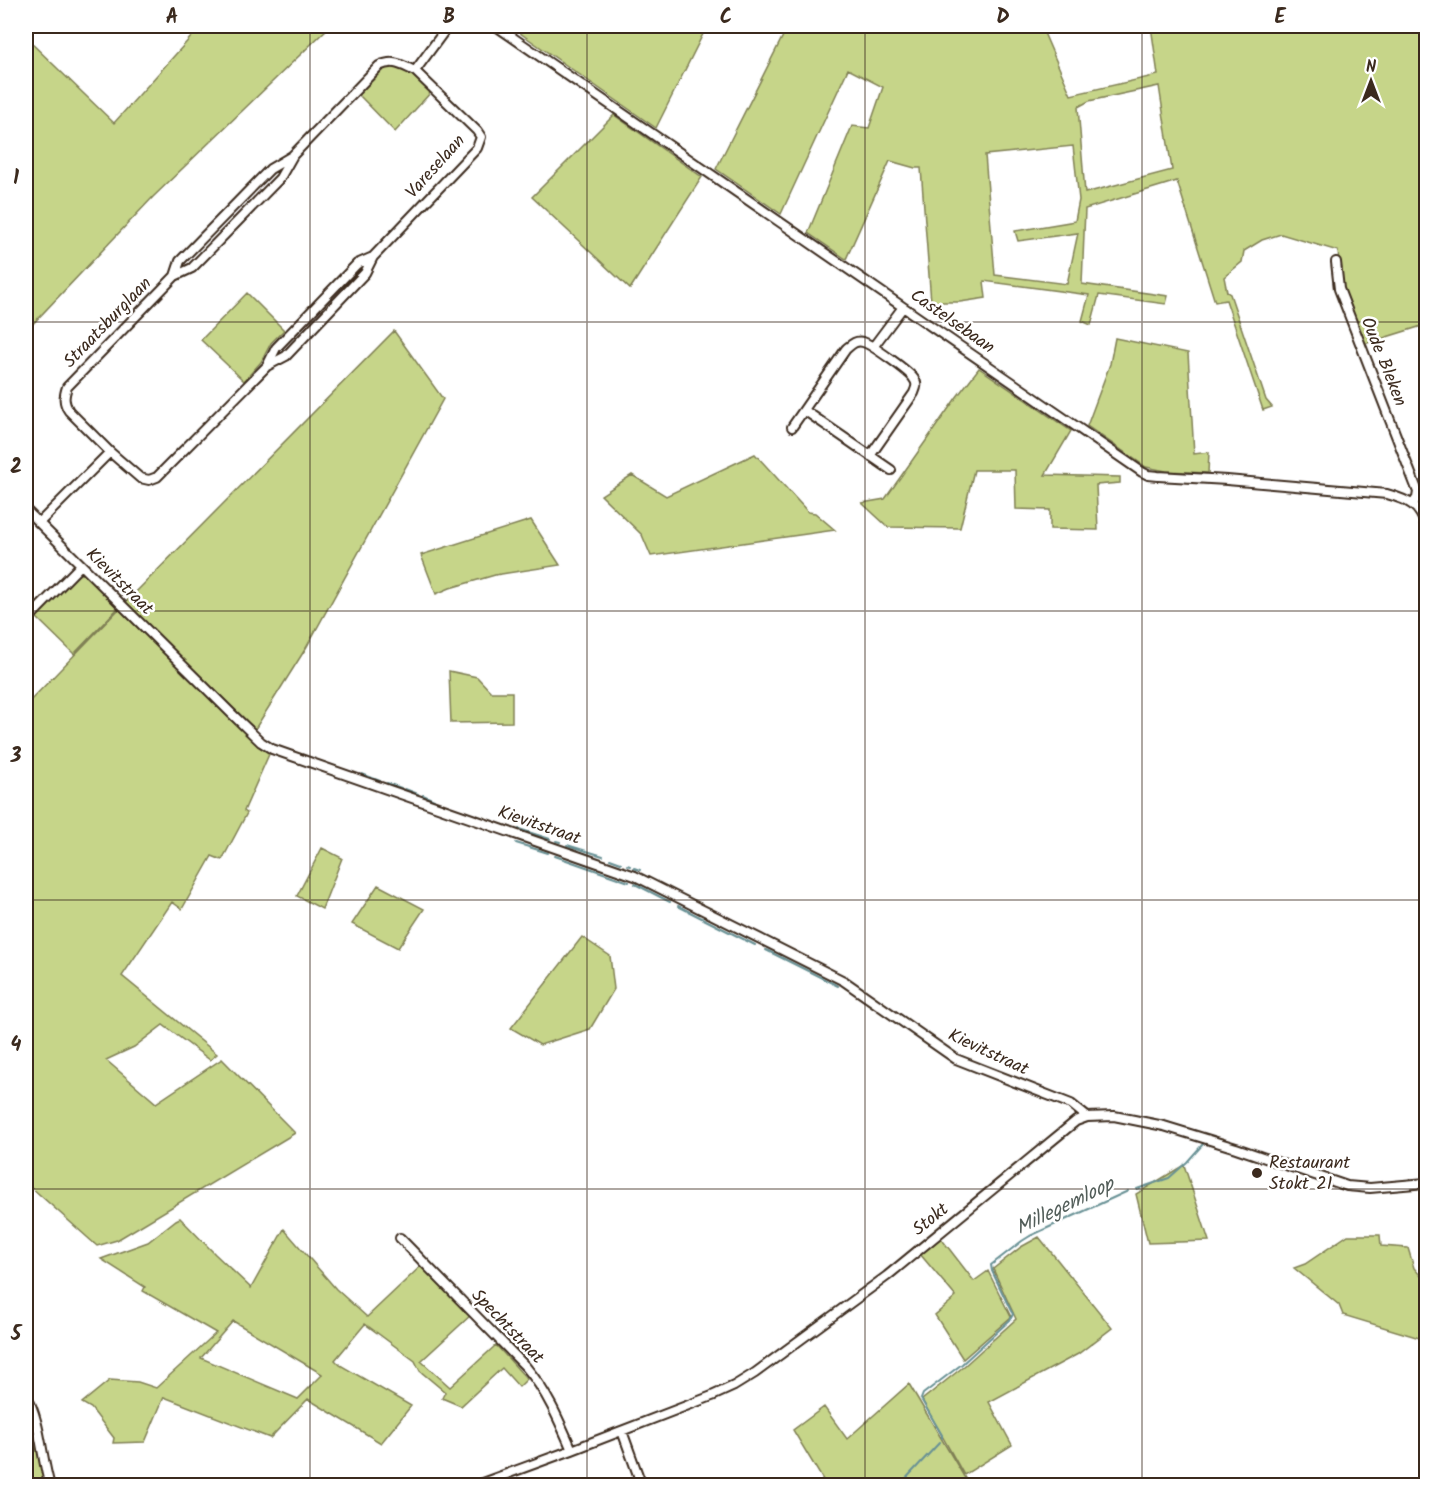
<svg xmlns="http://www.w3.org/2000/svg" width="1452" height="1511" font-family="Kalam,sans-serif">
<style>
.green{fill:#c6d589;stroke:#808054;stroke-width:1.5;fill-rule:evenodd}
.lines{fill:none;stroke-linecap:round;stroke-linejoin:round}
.stream{stroke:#689195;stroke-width:2}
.minor-casing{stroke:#3b2a1e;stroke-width:12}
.minor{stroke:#fff;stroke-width:8}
.grid{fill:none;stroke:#3b2a1e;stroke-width:1.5;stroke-opacity:0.55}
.poi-dot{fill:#3b2a1e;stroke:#fff;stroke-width:2}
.labels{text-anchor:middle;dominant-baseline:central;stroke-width:5;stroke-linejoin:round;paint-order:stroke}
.street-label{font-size:18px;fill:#3b2a1e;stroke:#fff}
.poi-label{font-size:18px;fill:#3b2a1e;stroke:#fff;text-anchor:start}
.water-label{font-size:20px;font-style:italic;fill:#525d59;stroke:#fff}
.neatline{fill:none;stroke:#3b2a1e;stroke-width:2}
.grid-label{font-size:20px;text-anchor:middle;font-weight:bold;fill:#3b2a1e}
</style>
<rect width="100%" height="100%" fill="#fff"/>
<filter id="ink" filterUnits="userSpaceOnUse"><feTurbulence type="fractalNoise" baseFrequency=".0167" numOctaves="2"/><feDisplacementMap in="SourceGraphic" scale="12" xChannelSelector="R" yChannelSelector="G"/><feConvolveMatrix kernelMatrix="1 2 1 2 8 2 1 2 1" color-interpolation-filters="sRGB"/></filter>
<g filter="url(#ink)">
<!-- green -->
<path class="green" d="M201,26H330L153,197L26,331V38L114,123Z
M510,26H707L656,128Z
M788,26H1041L1071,95L1158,75L1151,26H1426V332L1422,326L1364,344L1341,285L1338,251L1281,234L1262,240L1244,251L1242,262L1224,277L1227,292L1230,294L1266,400L1272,407L1263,410L1226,300L1215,302L1177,181L1085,209L1082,284L1168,296L1166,304L1099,295L1091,325L1082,321L1089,295L984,281L986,298L960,302H931L921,168H915L890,161L846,259L808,233L852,126L869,128L883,87L848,69L781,214L716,169ZM1159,86L1172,170L1085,193L1078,107L1089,101ZM1073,146L1079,200L1075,221L1015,231L1018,241L1078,233L1067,284L995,275L985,155Z
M393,66L409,73L432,91L395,132L358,94L384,69Z
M614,115L702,177L630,289L532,197Z
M247,293L284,330L271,343L261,362L244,381L201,340Z
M394,331L443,399L306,648L255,729L125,603Z
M1115,338L1188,353L1194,454L1209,452L1208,473L1166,471L1146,467L1087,426L1110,364Z
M979,368L1071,431L1045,475L1120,477V483L1096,485L1098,530L1050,529V510L1016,509L1015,470H974L960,528L888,527L862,503L885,499L956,398Z
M755,454L808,512L815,513L835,530L651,556L642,535L601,495L632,475L666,496Z
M531,520L560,565L495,575L450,588L436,594L421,555Z
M81,574L85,575L118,608L74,654L35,616L77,575Z
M119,609L247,735L270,752L244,811L247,813L222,860L212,856L182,909L172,902L122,976L217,1054L210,1060L163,1025L134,1047L106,1060L156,1103L222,1059L295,1133L117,1240L97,1246L32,1188L26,1192V705Z
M449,671L477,677L491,692H512V722L451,723Z
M322,848L342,858L322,909L297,896Z
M378,885L424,909L398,948L352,924Z
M582,937L610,956L614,989L590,1029L540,1045L511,1028Z
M1184,1165L1209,1241L1148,1243L1136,1194Z
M180,1218L215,1254L251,1288L284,1229L336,1289L367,1317L422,1265L471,1315L421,1361L450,1387L496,1345L527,1379L519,1387L502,1368L461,1406L442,1398L445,1392L420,1371L415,1361L365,1324L335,1360L340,1365L411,1406L381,1443L308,1399L270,1438L164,1397L145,1442L113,1443L114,1438L91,1408L82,1403L110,1380L138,1382L156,1388L216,1333L143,1291L145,1287L101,1259L148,1242L176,1220ZM233,1321L322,1374V1375L298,1399L201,1358Z
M1348,1235H1380L1381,1246L1408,1248L1414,1268L1426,1282V1340L1343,1315L1339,1305L1294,1268L1305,1264Z
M940,1237L974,1281L988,1271L1011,1317L963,1359L935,1315L956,1297L920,1254Z
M1039,1237L1112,1328L1078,1354L989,1402L1012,1445L964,1475L922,1400L963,1367L1016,1319L993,1269L1021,1247Z
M909,1384L969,1485H826L793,1430L824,1407L847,1439Z
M26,1407C32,1418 33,1432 36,1444C39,1458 43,1472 47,1485H26Z"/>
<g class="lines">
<!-- stream -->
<path class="stream" d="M362,774L380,781
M387,783L401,788
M405,789L418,794
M423,795L434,800
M519,829L550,839
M556,841L560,842
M516,843L548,853
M567,845L603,856
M555,856L629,882
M610,859L621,863
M627,865L630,866
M634,868L640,870
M635,884L670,902
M678,906L755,945
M766,950L838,986
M1137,1189L1169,1178L1187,1162L1203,1144
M942,1438V1435L921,1399L923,1394L962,1364L1010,1320L1013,1314L1011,1311L992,1271L991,1265L1022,1241L1030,1236L1128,1191
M899,1486L940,1442"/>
<defs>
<path id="minor" d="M496,26L1142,472L1148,475L1158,476L1227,480L1387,494C1408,500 1420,505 1426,527
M1336,262L1339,289L1418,492L1417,498L1413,504
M175,276L180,261L270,169L292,156
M873,347L903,307
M267,366L276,348L357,264L373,257
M804,410L891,470
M792,427L846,349C851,345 855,340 863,342C871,344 910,372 914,379C918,384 916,388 914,393L870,456
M110,452L140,478L149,480L157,477L267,366L286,356L365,273L373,257L477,148L481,137L477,131L415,71
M26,510L232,714L261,742L272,749L635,876L844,981L956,1059L1071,1104L1087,1117
M39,523L110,452L69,411C63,402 64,396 67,387L175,276L192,268L280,178L293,155L379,66C394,59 401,65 415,71L448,26
M26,621L81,565
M400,1238L526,1367C547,1392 559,1420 572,1450
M26,1395C41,1422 41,1456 50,1486
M622,1431L642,1486
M474,1486L572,1450L712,1396L734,1386L755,1373L887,1276L1076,1121L1087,1117L1114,1116L1164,1126L1236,1148L1347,1186L1370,1188L1426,1183"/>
</defs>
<!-- minor casing -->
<use href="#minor" class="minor-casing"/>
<!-- minor -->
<use href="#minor" class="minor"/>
</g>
</g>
<!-- grid -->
<path class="grid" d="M310,26V1486M587,26V1486M865,26V1486M1142,26V1486M26,322H1426M26,611H1426M26,900H1426M26,1189H1426"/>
<!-- markers -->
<circle class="poi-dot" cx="1257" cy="1173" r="6"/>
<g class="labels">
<!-- street labels -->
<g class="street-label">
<text transform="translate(436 167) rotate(-48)">Vareselaan</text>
<text transform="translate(952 322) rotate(35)">Castelsebaan</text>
<text transform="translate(108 323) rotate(-46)">Straatsburglaan</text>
<text transform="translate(1383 362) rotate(68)">Oude Bleken</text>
<text transform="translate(119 582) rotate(45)">Kievitstraat</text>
<text transform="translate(539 826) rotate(19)">Kievitstraat</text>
<text transform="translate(988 1053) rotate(25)">Kievitstraat</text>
<text transform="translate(931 1220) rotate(-39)">Stokt</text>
<text transform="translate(507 1327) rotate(46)">Spechtstraat</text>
</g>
<!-- poi labels -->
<g class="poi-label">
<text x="1269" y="1163">Restaurant<tspan x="1269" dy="21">Stokt 21</tspan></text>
</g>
<!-- water labels -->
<g class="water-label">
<text transform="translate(1065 1207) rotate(-26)">Millegemloop</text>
</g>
</g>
<!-- margin -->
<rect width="1452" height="1511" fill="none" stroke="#fff" stroke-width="66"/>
<!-- north arrow -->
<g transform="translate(1371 81)" stroke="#ffffff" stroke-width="4.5" paint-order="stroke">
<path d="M0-4.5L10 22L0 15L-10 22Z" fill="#3b2a1e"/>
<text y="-9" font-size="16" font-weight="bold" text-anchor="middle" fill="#3b2a1e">N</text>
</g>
<rect x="33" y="33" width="1386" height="1445" class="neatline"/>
<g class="grid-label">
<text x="172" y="23">A</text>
<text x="449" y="23">B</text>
<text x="726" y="23">C</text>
<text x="1003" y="23">D</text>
<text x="1280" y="23">E</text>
<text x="16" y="184">1</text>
<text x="16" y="473">2</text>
<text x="16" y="762">3</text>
<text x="16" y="1051">4</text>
<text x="16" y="1340">5</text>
</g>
</svg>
